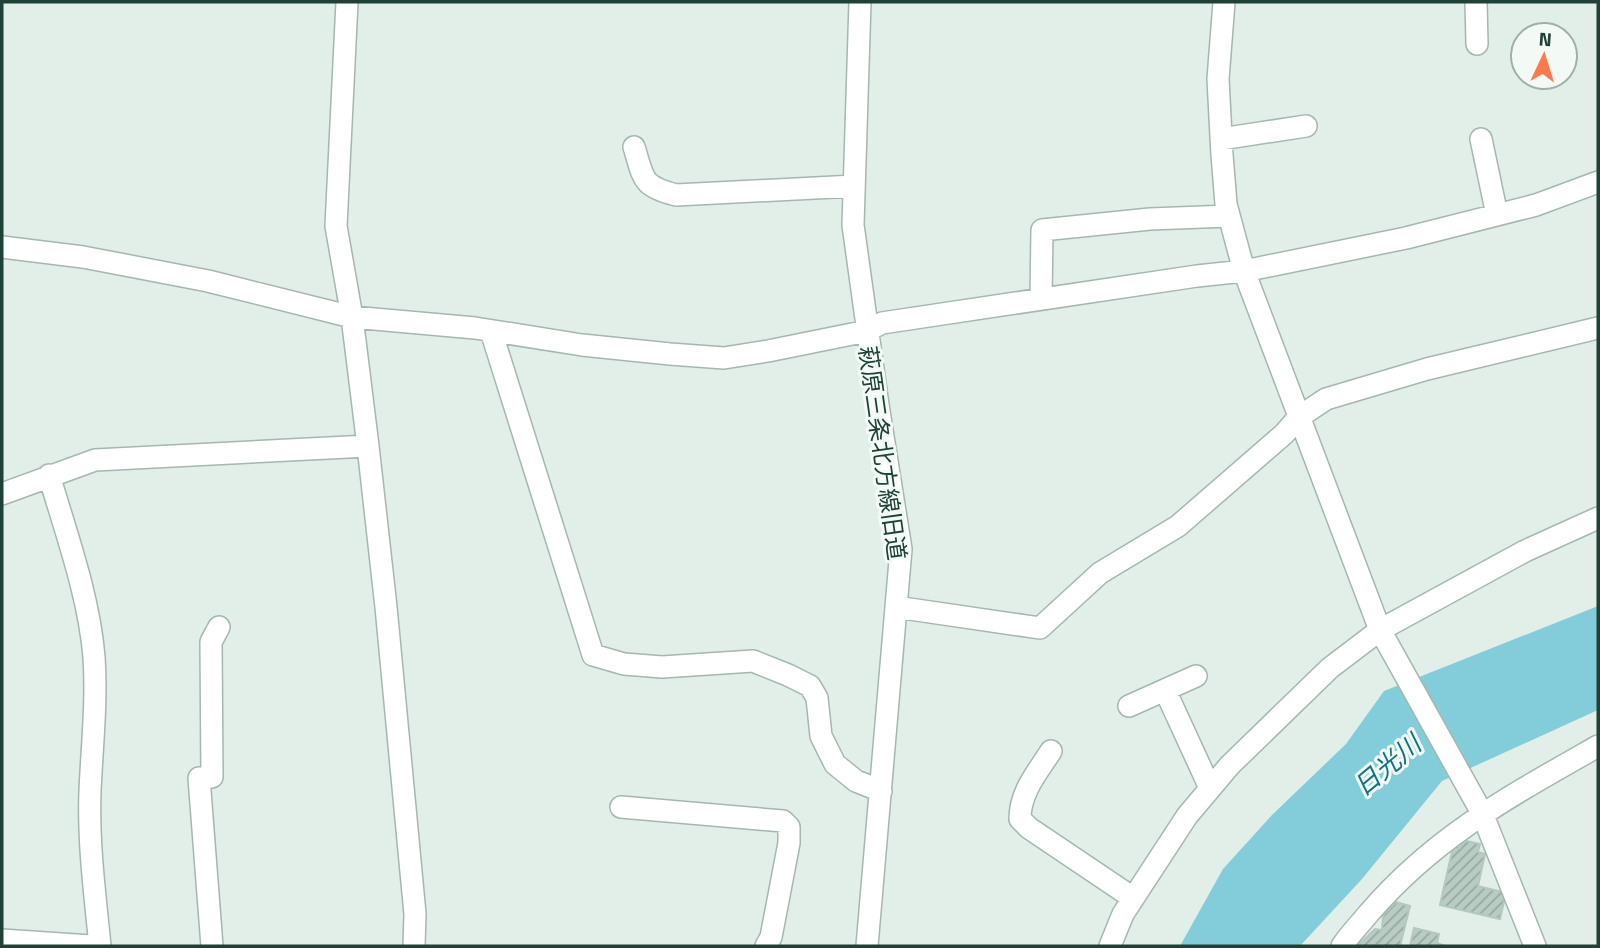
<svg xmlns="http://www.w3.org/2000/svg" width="1600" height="948" font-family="'Titillium Web','Noto Sans JP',sans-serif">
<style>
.water{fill:#83cdda}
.building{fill:url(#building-hatch);stroke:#b3c8c0;stroke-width:2}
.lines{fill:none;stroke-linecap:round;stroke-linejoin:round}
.minor-casing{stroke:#a4b7b0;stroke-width:24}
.minor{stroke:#fff;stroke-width:21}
.labels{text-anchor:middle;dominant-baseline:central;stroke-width:6;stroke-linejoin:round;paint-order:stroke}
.street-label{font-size:24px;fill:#1f4138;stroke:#f3faf6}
.water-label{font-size:26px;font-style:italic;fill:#117285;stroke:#f3faf6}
</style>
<defs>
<pattern id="building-hatch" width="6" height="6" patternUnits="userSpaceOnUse" patternTransform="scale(1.75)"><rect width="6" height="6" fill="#b9ccc4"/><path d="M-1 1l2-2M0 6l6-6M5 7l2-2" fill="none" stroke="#96a7a0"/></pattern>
</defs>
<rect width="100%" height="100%" fill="#e2eee8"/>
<!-- water -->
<path class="water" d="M1598,606V710L1442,781L1362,879L1300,946H1180L1223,869L1272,815L1346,744L1384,691Z"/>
<!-- building -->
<path class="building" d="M1462,840L1480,844L1478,852L1485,854L1478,886L1506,893L1500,919L1440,905L1453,847L1460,848Z
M1396,902L1410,906L1400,946H1357L1375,929L1382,930L1383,915Z
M1414,928L1439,934L1437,943L1445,946H1410Z"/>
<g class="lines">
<defs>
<path id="minor" d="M347,2L336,226L352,317L368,446L386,607L415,914L414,946
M860,2L853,225L878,405L901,549L867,946
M1224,2L1218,79L1222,155L1226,204L1244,271L1380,630L1482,813L1535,946
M1476,2L1477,44
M1221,139L1306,126
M1481,139L1497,215
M634,147C644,179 641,186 676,195L854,186
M2,247L83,257L208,281L352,317L475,328L582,345L670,354L724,358L768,351L867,331L882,323L1197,276L1244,271L1406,238L1536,205L1598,182
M1041,299L1042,230L1150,219L1229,216
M491,331L593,655L624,664L662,667L753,661L788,675L810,686L817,698L821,736L835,764L856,781L881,791
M49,475C66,533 89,596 94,657C97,702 92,746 90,791C88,842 95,895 100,946
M2,494L95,460L368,446
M896,607L1040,628L1100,573L1178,526L1284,434L1299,417L1326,399L1427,369L1598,328
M1165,690L1210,788
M1129,706L1196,676
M1051,751C1037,773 1020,792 1020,819L1029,828L1133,898
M621,807L783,821L789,827V843L771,937L766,946
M2,940L91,946
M212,946L199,778L212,777L211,642L219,627
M1110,946L1123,914L1187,816L1230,765L1330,668L1380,630L1525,551L1598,518
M1342,946C1350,934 1360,924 1369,913C1435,836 1512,795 1598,746"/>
</defs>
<!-- minor casing -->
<use href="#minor" class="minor-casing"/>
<!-- minor -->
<use href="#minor" class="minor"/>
</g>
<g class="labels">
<!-- street labels -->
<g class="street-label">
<text transform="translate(883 453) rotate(82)">萩原三条北方線旧道</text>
</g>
<!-- water labels -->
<g class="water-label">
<text transform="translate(1387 765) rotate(-40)">日光川</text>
</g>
</g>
<!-- border -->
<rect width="1600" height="948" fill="none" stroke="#1f4138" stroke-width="7"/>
<!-- north arrow -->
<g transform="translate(1544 56) rotate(4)"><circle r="33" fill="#f3faf6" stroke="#9eb0aa" stroke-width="2"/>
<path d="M0-5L12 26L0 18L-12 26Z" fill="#ff794f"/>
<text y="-10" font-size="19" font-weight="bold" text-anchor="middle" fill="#1f4138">N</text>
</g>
</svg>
